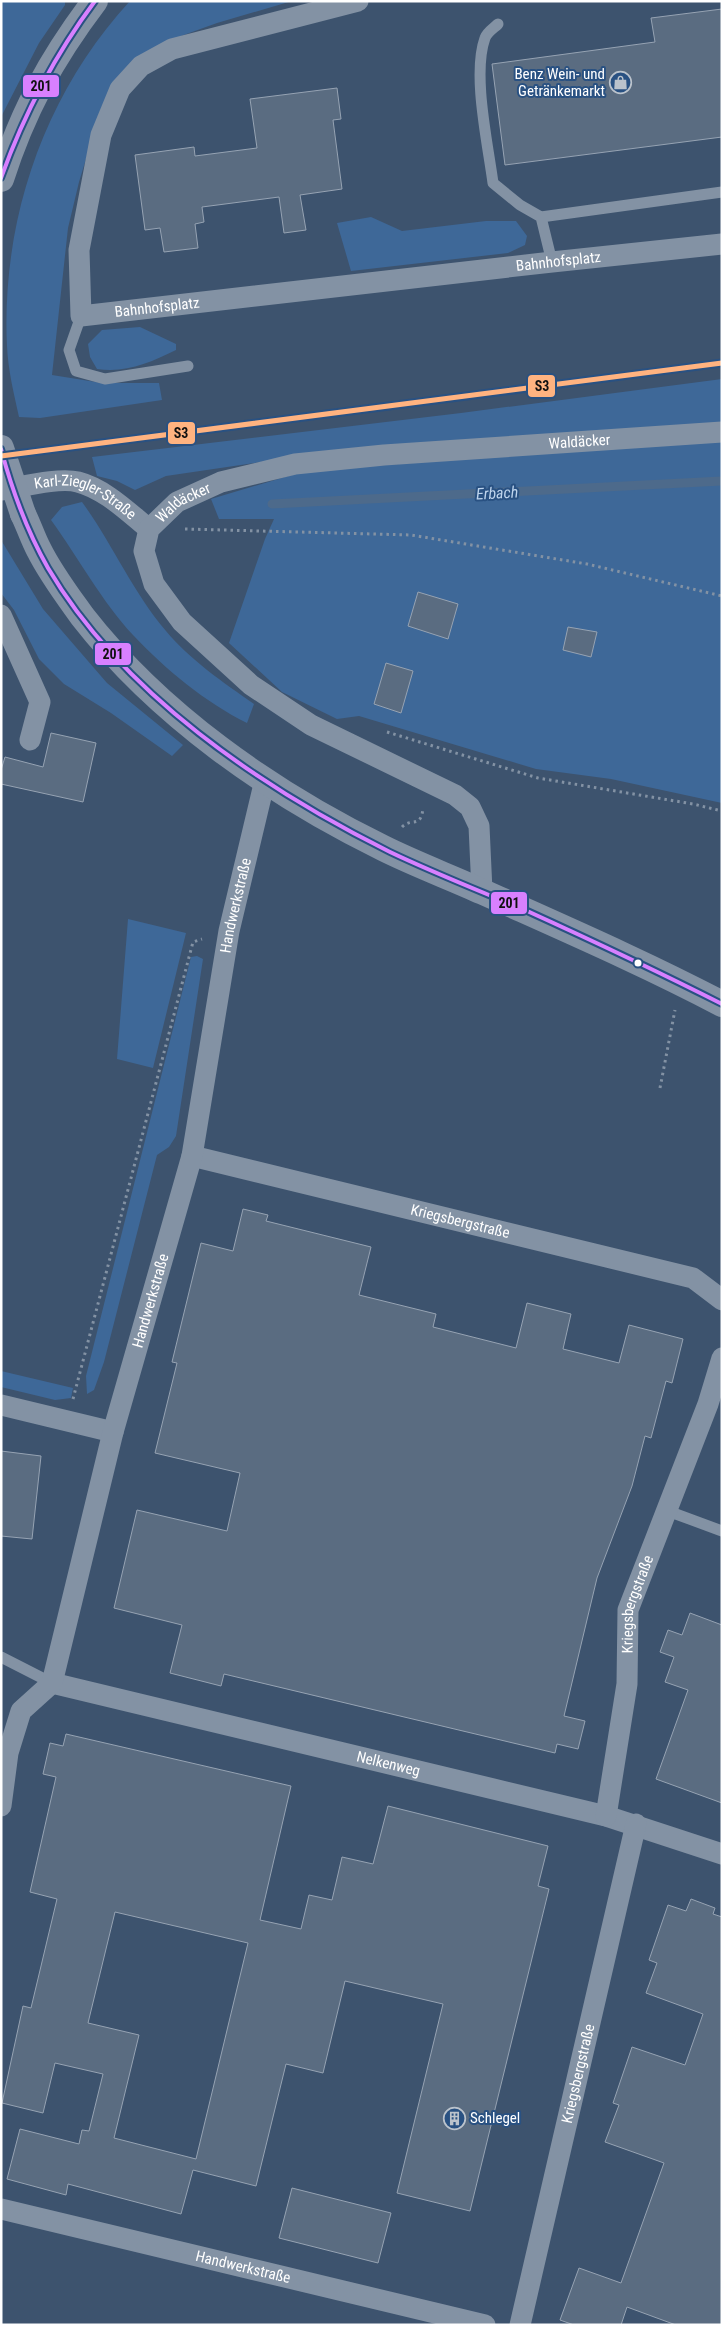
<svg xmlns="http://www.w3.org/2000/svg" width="723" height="2326" font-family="'Roboto Condensed',sans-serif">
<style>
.green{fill:#3e6898}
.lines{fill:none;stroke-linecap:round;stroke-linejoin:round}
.stream{stroke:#4d6a8b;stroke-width:9}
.building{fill:#5a6c81;stroke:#96a3b3;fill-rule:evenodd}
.path{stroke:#8392a4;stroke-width:3;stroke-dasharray:2.5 4;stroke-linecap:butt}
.service{stroke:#8392a4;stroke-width:11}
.minor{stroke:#8392a4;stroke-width:21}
.tertiary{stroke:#8392a4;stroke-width:26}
.tertiary-bridge{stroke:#8392a4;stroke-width:26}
.bus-1-casing{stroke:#295182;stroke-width:8}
.bus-1{stroke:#d880ff;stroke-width:4}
.rail-1-casing{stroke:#295182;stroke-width:9}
.rail-1{stroke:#ffb380;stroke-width:5}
.bus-dot{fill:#fff;stroke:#295182;stroke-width:2}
.labels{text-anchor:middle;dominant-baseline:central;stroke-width:4;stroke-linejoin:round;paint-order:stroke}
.poi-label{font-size:15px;fill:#fff;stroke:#295182;text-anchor:end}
.street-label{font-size:15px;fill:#fff;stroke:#295182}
.water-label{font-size:16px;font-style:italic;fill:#bed4ed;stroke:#295182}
.line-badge{stroke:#295182;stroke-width:2}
.pale-badge-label{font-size:14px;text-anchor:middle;font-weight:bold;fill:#111}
</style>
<rect width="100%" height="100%" fill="#3d536e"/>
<!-- green -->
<path class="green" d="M65,1V5L39,43L1,117V2Z
M130,1H292L217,23L181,36L102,106L79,182L68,228L52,375L102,383H159L162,400L40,418L19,417C14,394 8,370 7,346C1,221 44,94 130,1Z
M371,217L402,231L486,221H516L527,236L525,245L508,253L351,271L337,223Z
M140,327L176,344V350C149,363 127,373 97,369L90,357L88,344L102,330Z
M722,379V425L309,455L166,476L135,490L117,481L97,476L92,457L461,413Z
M722,440V803L611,779L536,769L359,716L337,719L282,692L229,643L265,539L274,519H219L211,499L305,471Z
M82,502C112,543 132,591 166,631C189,659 224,683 254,704L247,723C205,702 166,670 133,635C102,602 78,557 51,520L62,507Z
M1,540L43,609L107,683L183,745L172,756L111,713L64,684L39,659L14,610L1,593Z
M128,919L186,933L153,1068L117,1059Z
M197,956L203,959L176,1136L169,1147L157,1155L104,1362L94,1390L87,1394L86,1376L191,957Z
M1,1371L73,1388L71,1398L55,1400L1,1387Z"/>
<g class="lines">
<!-- stream -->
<path class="stream" d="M272,504L722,481"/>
</g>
<!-- building -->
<path class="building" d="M722,9V137L505,165L492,64L655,42L651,18Z
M337,88L341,119L333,120L342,189L300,195L306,230L284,233L279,197L202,207L204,222L195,224L198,248L164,252L160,228L145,230L135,155L194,147L195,156L257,148L250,99Z
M418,592L458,604L448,639L408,626Z
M568,627L597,632L591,657L563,650Z
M386,663L413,671L401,713L374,704Z
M51,733L96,743L83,802L1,784V770L5,757L43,767Z
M243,1209L268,1215L266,1221L371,1247L359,1295L436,1314L433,1327L516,1348L527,1303L571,1314L563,1349L619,1363L629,1325L683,1339L672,1383L666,1381L651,1438L645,1436L632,1486L597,1578L564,1716L585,1721L578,1749L557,1744L555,1753L224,1674L221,1686L170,1673L182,1625L114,1608L137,1510L227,1531L240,1473L155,1453L177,1363L172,1362L201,1243L233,1251Z
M1,1451L41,1456L32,1539L1,1536Z
M690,1613L722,1625V1803L656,1779L688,1690L665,1682L674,1657L660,1652L668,1630L682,1635Z
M66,1734L291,1786L260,1920L301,1929L309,1895L332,1900L342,1857L373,1864L388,1806L548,1846L538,1886L549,1889L470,2211L397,2193L443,2004L345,1981L323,2073L286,2064L256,2186L193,2170L181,2214L68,2184L66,2195L7,2179L20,2129L79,2144L82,2130L89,2131L103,2074L55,2063L43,2113L2,2103L23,2006L31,2008L57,1899L30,1892L56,1777L43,1774L50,1743L63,1746ZM115,1912L248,1943L196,2159L114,2138L139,2035L88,2023Z
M691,1899L715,1908L713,1914L722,1917V2325H676L627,2307L621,2325H574L560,2320L579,2268L621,2283L664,2163L605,2142L619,2105L613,2103L632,2047L685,2065L703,2014L646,1993L657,1963L649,1960L668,1905L686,1911Z
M292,2188L391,2213L378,2263L279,2238Z"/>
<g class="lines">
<!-- path -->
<path class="path" d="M185,529L411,535L587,564L722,596
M387,732L538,778L693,804L722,811
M402,827C412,817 421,829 423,808
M660,1088L675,1010
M73,1399L193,942L202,939"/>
<!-- service -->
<path class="service" d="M498,24C494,28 487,32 485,38C472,74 488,144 493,183L520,205L541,217
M552,262L541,217L722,192
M81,316L69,350L76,371L105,379L188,366
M665,1510L722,1531
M1,1657L52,1683"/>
<!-- minor -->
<g class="minor">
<path id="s1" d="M358,1L172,49L141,66L120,89L101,135L79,250L81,316L552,262L722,244"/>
<path id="s2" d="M1,490C21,487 59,477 78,482C105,489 128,512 149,529"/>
<path d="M1,615L40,702L30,740"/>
<path id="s3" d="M482,891L479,826L470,807L455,795L311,725L251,685L182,622L154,584L144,551L149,529L177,502L221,482L295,464L384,455L722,432"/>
<path id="s4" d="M192,1156L693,1278L722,1300"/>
<path d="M1,1405L113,1432"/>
<path id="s5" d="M52,1683L606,1816L722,1854"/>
<path id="s6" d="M1,1806L8,1753L21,1711L52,1683L113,1432L192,1156L229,931L265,780"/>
<path id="s7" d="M606,1816L627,1684L628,1610L708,1404L722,1358"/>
<path id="s8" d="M1,2209L485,2325"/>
<path id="s9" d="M520,2325L636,1824"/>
</g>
<!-- tertiary -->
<path class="tertiary" d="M1,179C23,111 51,59 95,1
M23,514C29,526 33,539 39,550C51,574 67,595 82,616C159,715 271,793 383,848C415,864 450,877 483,892C563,928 644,963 722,1004"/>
<!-- tertiary-bridge -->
<path class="tertiary-bridge" d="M1,448L23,514"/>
<defs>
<path id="bus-1" d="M1,178C24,114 54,56 95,1
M1,449C12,490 27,531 48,568C122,694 262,788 390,852C434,873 480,891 525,910C591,940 657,971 722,1004"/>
</defs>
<!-- bus-1 casing -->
<use href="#bus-1" class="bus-1-casing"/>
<!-- bus-1 -->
<use href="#bus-1" class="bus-1"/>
<defs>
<path id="rail-1" d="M1,456L722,363"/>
</defs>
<!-- rail-1 casing -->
<use href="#rail-1" class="rail-1-casing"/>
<!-- rail-1 -->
<use href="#rail-1" class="rail-1"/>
</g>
<!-- icons -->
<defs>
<symbol id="shop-ring" viewBox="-11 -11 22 22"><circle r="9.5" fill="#295182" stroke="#bbc3cc" stroke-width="1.5"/><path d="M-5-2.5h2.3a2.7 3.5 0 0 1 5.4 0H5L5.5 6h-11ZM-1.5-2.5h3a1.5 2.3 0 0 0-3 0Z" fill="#bbc3cc"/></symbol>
<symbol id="building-ring" viewBox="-11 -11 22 22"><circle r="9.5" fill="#295182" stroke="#bbc3cc" stroke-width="1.5"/><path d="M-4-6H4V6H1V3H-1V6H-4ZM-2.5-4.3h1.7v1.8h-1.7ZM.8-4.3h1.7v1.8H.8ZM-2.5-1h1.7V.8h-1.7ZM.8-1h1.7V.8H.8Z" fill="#bbc3cc"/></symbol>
</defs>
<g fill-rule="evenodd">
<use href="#shop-ring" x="608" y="70" width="25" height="25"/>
<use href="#building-ring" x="442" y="2106" width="25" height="25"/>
</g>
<!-- markers -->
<circle class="bus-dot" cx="638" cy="963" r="4.5"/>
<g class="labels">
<!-- poi labels -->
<g class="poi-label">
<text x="605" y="74">Benz Wein- und<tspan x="605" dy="17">Getränkemarkt</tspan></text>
<text x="470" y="2118" text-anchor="start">Schlegel</text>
</g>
<!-- street labels -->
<g class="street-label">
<text stroke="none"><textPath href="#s1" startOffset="972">Bahnhofsplatz</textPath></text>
<text stroke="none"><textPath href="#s1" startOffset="568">Bahnhofsplatz</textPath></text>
<text stroke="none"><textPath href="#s3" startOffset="984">Waldäcker</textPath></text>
<text stroke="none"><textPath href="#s2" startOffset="89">Karl-Ziegler-Straße</textPath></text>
<text stroke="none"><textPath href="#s3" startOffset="579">Waldäcker</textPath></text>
<text stroke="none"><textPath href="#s6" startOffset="939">Handwerkstraße</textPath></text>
<text stroke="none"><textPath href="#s4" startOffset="276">Kriegsbergstraße</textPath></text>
<text stroke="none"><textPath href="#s6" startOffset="534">Handwerkstraße</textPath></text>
<text stroke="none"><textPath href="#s7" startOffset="215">Kriegsbergstraße</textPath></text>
<text stroke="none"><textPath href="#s5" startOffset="346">Nelkenweg</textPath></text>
<text stroke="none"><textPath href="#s9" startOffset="258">Kriegsbergstraße</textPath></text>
<text stroke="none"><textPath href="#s8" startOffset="249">Handwerkstraße</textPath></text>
</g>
<!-- water labels -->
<g class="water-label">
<text transform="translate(497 493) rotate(-3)">Erbach</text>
</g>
</g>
<g class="line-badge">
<rect x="22" y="74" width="38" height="24" rx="5" fill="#d880ff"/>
<rect x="527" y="374" width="29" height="24" rx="5" fill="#ffb380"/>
<rect x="167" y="421" width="29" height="24" rx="5" fill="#ffb380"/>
<rect x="94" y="642" width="38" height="24" rx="5" fill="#d880ff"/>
<rect x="490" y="891" width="38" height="24" rx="5" fill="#d880ff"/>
</g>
<g class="pale-badge-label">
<text x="41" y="91">201</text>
<text x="542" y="391">S3</text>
<text x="181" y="438">S3</text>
<text x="113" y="659">201</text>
<text x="509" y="908">201</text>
</g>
<!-- border -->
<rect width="723" height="2326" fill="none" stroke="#ffffff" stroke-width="5"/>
</svg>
